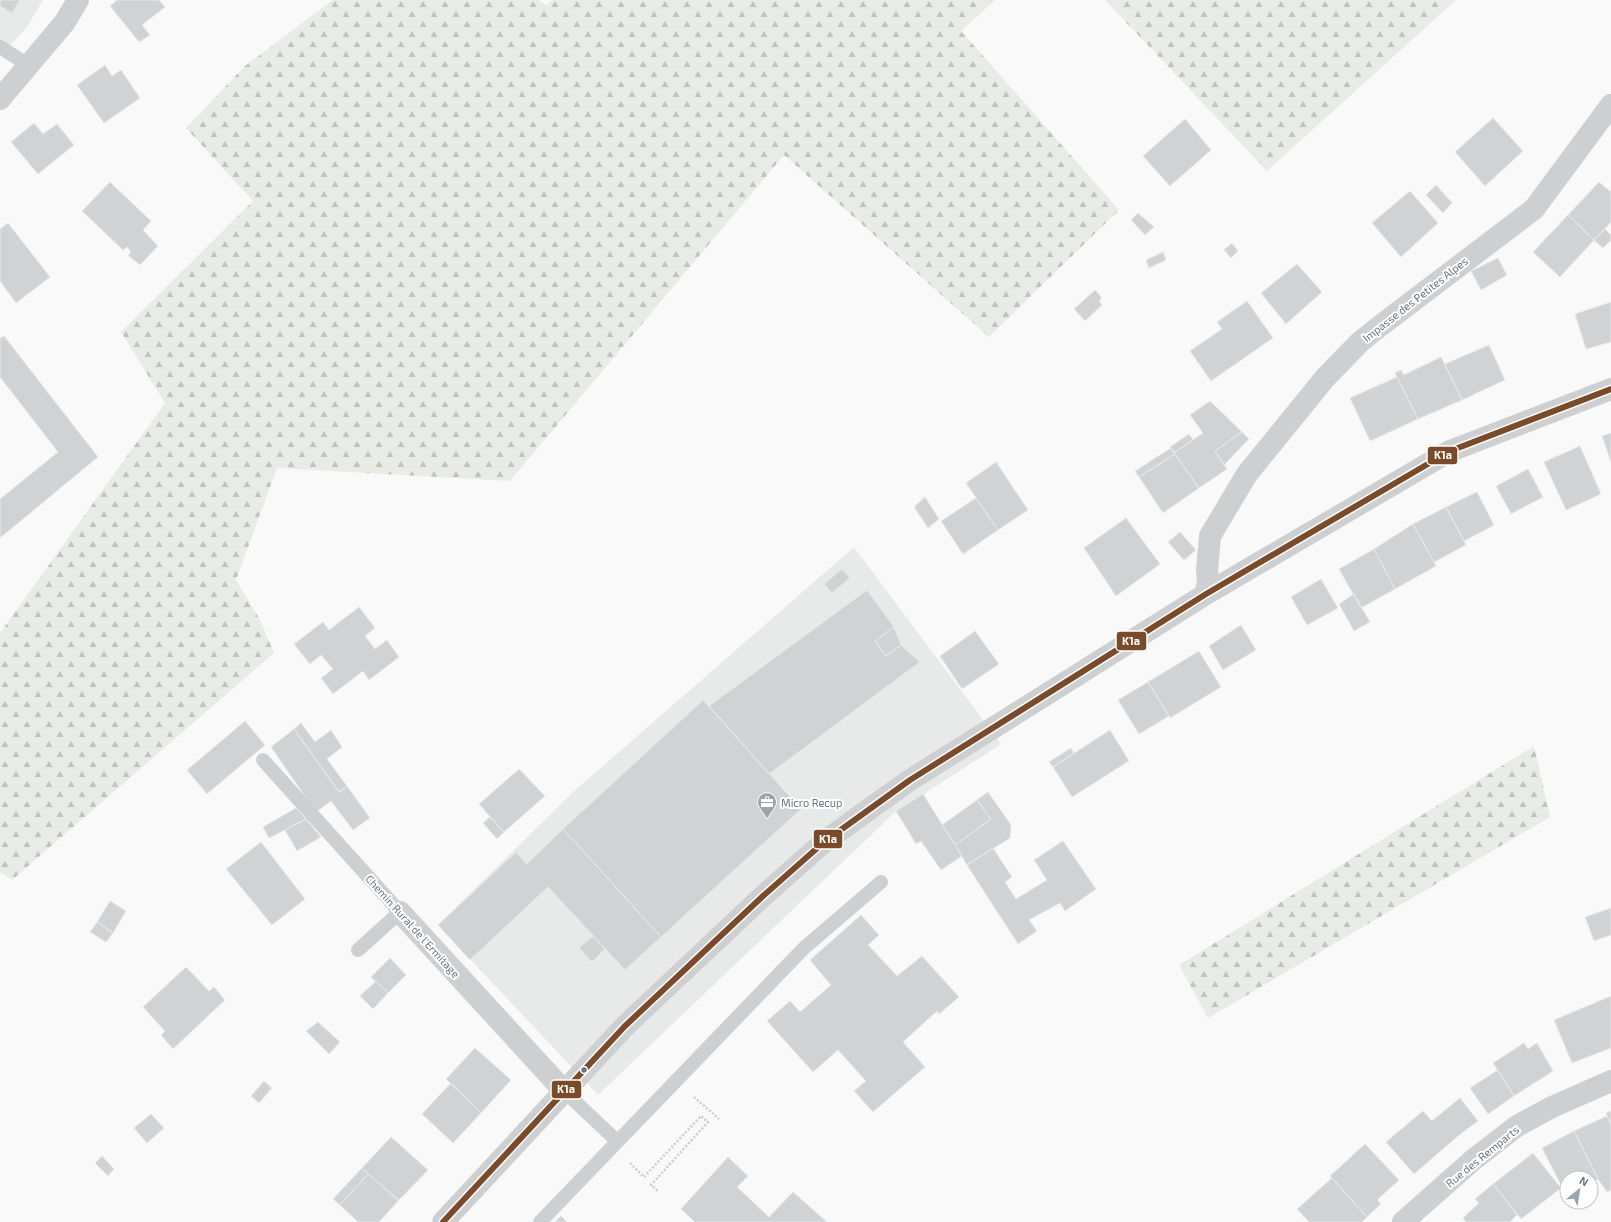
<svg xmlns="http://www.w3.org/2000/svg" width="1611" height="1222" font-family="'Exo 2',sans-serif">
<style>
.built{fill:#e8e9e9}
.forest{fill:url(#forest-firs)}
.building{fill:#d0d2d3;stroke:#e8e8e8}
.lines{fill:none;stroke-linecap:round;stroke-linejoin:round}
.path{stroke:#cbcccd;stroke-width:2.5;stroke-dasharray:2 2;stroke-linecap:butt}
.service{stroke:#cecfd0;stroke-width:14}
.minor{stroke:#cecfd0;stroke-width:22}
.bus-1-casing{stroke:#fff;stroke-width:9}
.bus-1{stroke:#7a4b2a;stroke-width:6}
.bus-dot{fill:#657683;stroke:#fff;stroke-width:1.5}
.labels{text-anchor:middle;dominant-baseline:central;stroke-width:4;stroke-linejoin:round;paint-order:stroke}
.street-label{font-size:11px;fill:#657683;stroke:#fff}
.poi-label{font-size:11px;fill:#657683;stroke:#fff;text-anchor:start}
.line-badge{stroke:#fff;stroke-width:1.5}
.badge-label{font-size:11px;text-anchor:middle;font-weight:bold;fill:#fff}
</style>
<defs>
<pattern id="forest-firs" width="22" height="20" patternUnits="userSpaceOnUse"><rect width="22" height="20" fill="#e8ebe6"/><path d="M5 1l3.5 6h-7zM16 11l3.5 6h-7z" fill="#c0c3c0"/></pattern>
</defs>
<rect width="100%" height="100%" fill="#f9f9f9"/>
<!-- built -->
<path class="built" d="M0,0H43L27,27L0,56Z
M854,547L1001,744L893,814L598,1095L438,925L571,794Z"/>
<!-- forest -->
<path class="forest" d="M333,0H539L546,5L552,0H995L961,31L1119,210L989,337L784,155L510,481L277,468L236,580L260,620L274,653L12,880L0,872V633L165,403L121,332L253,201L186,128L245,66Z
M1105,0H1456L1267,171Z
M1534,746L1550,817L1208,1018L1179,965Z"/>
<!-- building -->
<path class="building" d="M0,0H20L12,13L0,6Z
M117,0H159L165,7L142,25L150,35L139,42L110,6Z
M105,65L112,76L121,70L140,98L104,123L77,85Z
M1493,118L1523,151L1485,186L1455,152Z
M1185,119L1211,150L1170,186L1143,156Z
M34,123L43,134L57,124L74,145L38,174L11,142Z
M110,182L151,221L143,230L158,246L140,265L128,255L131,252L127,247L123,250L82,211Z
M1599,182L1611,192V222L1594,240L1568,215Z
M1436,185L1452,203L1443,213L1426,195Z
M1410,191L1438,223L1401,257L1372,223Z
M1138,213L1154,227L1145,235L1131,220Z
M1568,215L1594,240L1560,277L1533,252Z
M8,223L50,277L16,303L0,281V229Z
M1605,229L1611,235V240L1603,248L1594,240Z
M1232,243L1238,251L1231,258L1224,250Z
M1163,252L1166,260L1149,268L1146,260Z
M1498,258L1507,275L1481,290L1471,271Z
M1297,264L1322,292L1286,324L1261,293Z
M1095,290L1102,298L1099,301L1102,305L1085,321L1074,309Z
M1247,301L1273,338L1211,381L1190,351L1222,329L1217,322Z
M1611,302V342L1586,349L1575,314Z
M4,336L98,457L0,538V499L58,452L0,377V338Z
M1489,345L1505,380L1462,400L1445,364Z
M1441,357L1462,400L1418,419L1395,373L1401,370L1404,375Z
M1397,377L1418,419L1370,441L1350,398Z
M1210,401L1242,432L1215,451L1227,469L1199,488L1174,453L1203,433L1190,415Z
M1242,432L1249,439L1224,465L1215,451Z
M1611,433V462L1602,436Z
M1189,434L1193,440L1174,453L1170,447Z
M1580,446L1601,494L1566,510L1544,462Z
M1171,448L1175,454L1139,477L1135,471Z
M1175,454L1199,488L1163,513L1139,477Z
M996,462L1028,510L998,530L966,483Z
M1528,469L1543,497L1511,514L1496,486Z
M1477,492L1494,525L1464,541L1446,507Z
M925,497L939,519L928,528L914,507Z
M976,498L998,530L963,554L941,521Z
M1446,507L1466,545L1434,562L1413,524Z
M1126,518L1160,564L1116,596L1084,548Z
M1413,524L1436,566L1395,589L1374,549Z
M1180,532L1196,550L1184,560L1168,542Z
M1374,549L1395,589L1361,608L1339,569Z
M842,569L850,578L832,593L824,584Z
M1321,579L1338,608L1307,625L1291,597Z
M867,590L894,627L875,641L886,656L901,645L920,662L769,774L709,706Z
M1354,594L1370,622L1354,631L1339,604Z
M359,607L375,628L365,636L375,649L387,640L399,657L369,680L363,671L333,694L321,678L333,669L321,655L310,664L294,644L323,622L329,630Z
M1241,625L1256,650L1223,670L1209,646Z
M894,627L901,645L886,656L875,641Z
M975,631L999,664L962,689L940,656Z
M1199,651L1221,687L1170,718L1148,682Z
M1148,682L1169,716L1139,734L1118,700Z
M703,700L801,809L661,937L563,829Z
M245,721L265,745L207,794L187,770Z
M301,723L315,742L331,730L342,747L327,759L347,786L339,792L294,729Z
M294,729L339,792L347,786L370,818L353,830L331,801L316,812L271,747Z
M1110,730L1129,761L1072,797L1053,767Z
M1071,748L1074,753L1053,767L1049,762Z
M519,769L545,796L504,832L479,804Z
M988,792L1011,825L1010,838L967,865L955,845L991,819L977,800Z
M923,794L962,856L941,870L921,841L916,844L896,811Z
M977,800L991,819L955,845L942,825Z
M296,808L306,819L269,838L263,827Z
M490,817L504,832L497,839L483,823Z
M306,819L321,837L297,851L285,830Z
M563,829L661,937L625,970L548,887L470,960L438,925L516,852L527,864Z
M1063,841L1096,889L1065,911L1060,903L1029,920L1037,931L1018,944L967,865L993,848L1012,877L1005,882L1016,899L1047,880L1034,860Z
M261,842L305,899L272,925L226,869Z
M110,901L126,911L113,933L97,922Z
M1611,908V935L1594,941L1585,917Z
M861,915L879,935L868,945L897,976L922,956L959,997L939,1014L937,1011L903,1042L925,1067L873,1112L854,1091L866,1081L838,1050L813,1072L767,1021L790,1001L800,1012L831,985L810,960Z
M97,922L113,933L106,942L90,932Z
M593,936L605,949L592,962L579,948Z
M390,958L406,975L388,993L371,977Z
M186,967L209,991L214,987L225,1000L173,1049L161,1035L165,1031L143,1007Z
M376,981L388,993L373,1009L360,996Z
M1611,996V1048L1572,1063L1554,1020Z
M318,1022L340,1042L329,1054L306,1031Z
M1524,1043L1528,1049L1537,1043L1553,1071L1514,1096L1493,1063Z
M475,1048L511,1080L481,1113L446,1079Z
M1498,1070L1514,1096L1488,1114L1470,1088Z
M264,1081L272,1088L259,1103L251,1096Z
M451,1083L481,1113L453,1143L422,1114Z
M1460,1098L1478,1121L1458,1136L1414,1174L1386,1142L1423,1111L1432,1121Z
M1611,1111V1125L1606,1113Z
M151,1114L164,1128L147,1143L134,1128Z
M1607,1116L1611,1125V1190L1607,1192L1598,1179L1574,1131Z
M1574,1131L1598,1179L1591,1183V1178H1567V1194L1566,1195L1542,1148Z
M391,1137L428,1170L398,1201L362,1168Z
M1365,1144L1399,1180L1377,1200L1381,1204L1367,1217L1330,1176Z
M1533,1153L1561,1188L1521,1219L1493,1184Z
M102,1156L114,1169L108,1176L95,1163Z
M728,1157L748,1176L737,1187L769,1217L793,1192L827,1222H695L681,1209Z
M362,1168L368,1174L340,1205L333,1199Z
M368,1174L399,1200L379,1222H358L340,1205Z
M1332,1178L1367,1217L1362,1222H1309L1297,1209Z
M1493,1184L1517,1215L1510,1222H1466L1463,1218L1479,1203L1475,1199Z
M561,1216L567,1222H555Z"/>
<g class="lines">
<!-- path -->
<path class="path" d="M694,1097L719,1119
M630,1163L644,1177L701,1116L708,1122L651,1185L658,1191"/>
<!-- service -->
<path class="service" d="M0,47L28,65
M263,760L400,912L358,950
M564,1091L617,1141
M540,1222L804,948L881,882"/>
<!-- minor -->
<path class="minor" d="M0,99L65,22L78,0
M1206,594L1208,579L1207,570L1210,536L1247,474L1325,378L1360,342L1380,326L1534,209L1611,105
M400,912L564,1091
M443,1222L625,1026L763,896L824,842L861,815L910,780L1206,594L1450,451L1611,389
M1403,1222L1473,1160L1517,1126L1552,1107L1611,1081"/>
<defs>
<path id="bus-1" d="M443,1222L625,1026L763,896L824,842L910,780L1206,594L1450,451L1611,389"/>
</defs>
<!-- bus-1 casing -->
<use href="#bus-1" class="bus-1-casing"/>
<!-- bus-1 -->
<use href="#bus-1" class="bus-1"/>
</g>
<!-- icons -->
<defs>
<symbol id="office-pin" viewBox="-11 -11 22 30"><path d="M0 17L-7.5 6A9.5 9.5 0 1 1 7.5 6Z" fill="#99a4ac" stroke="#fff"/><path d="M-6-3h4V-5.5h4V-3h4V5H-6ZM-1-4.5V-3h2v-1.5ZM-6 0V1H6V0Z" fill="#fff"/></symbol>
</defs>
<g fill-rule="evenodd">
<use href="#office-pin" x="756" y="791" width="22" height="30"/>
</g>
<!-- markers -->
<circle class="bus-dot" cx="584" cy="1070" r="3.5"/>
<g class="labels">
<!-- street labels -->
<g class="street-label">
<text transform="translate(1415 299) rotate(-38)">Impasse des Petites Alpes</text>
<text transform="translate(413 926) rotate(48)">Chemin Rural de l'Ermitage</text>
<text transform="translate(1482 1156) rotate(-39)">Rue des Remparts</text>
</g>
<!-- poi labels -->
<g class="poi-label">
<text x="781" y="802">Micro Recup</text>
</g>
</g>
<g class="line-badge">
<rect x="1427" y="446" width="31" height="19" rx="4" fill="#7a4b2a"/>
<rect x="1116" y="631" width="31" height="20" rx="4" fill="#7a4b2a"/>
<rect x="813" y="829" width="30" height="20" rx="4" fill="#7a4b2a"/>
<rect x="551" y="1080" width="31" height="19" rx="4" fill="#7a4b2a"/>
</g>
<g class="badge-label">
<text x="1443" y="459">K1a</text>
<text x="1131" y="645">K1a</text>
<text x="828" y="843">K1a</text>
<text x="566" y="1093">K1a</text>
</g>
<!-- north arrow -->
<g transform="translate(1579 1190) rotate(30)"><circle r="19" fill="#ffffff" stroke="#c1c8cd"/>
<path d="M0-3L7 15L0 10L-7 15Z" fill="#99a4ac"/>
<text y="-6" font-size="11" font-weight="bold" text-anchor="middle" fill="#657683">N</text>
</g>
</svg>
